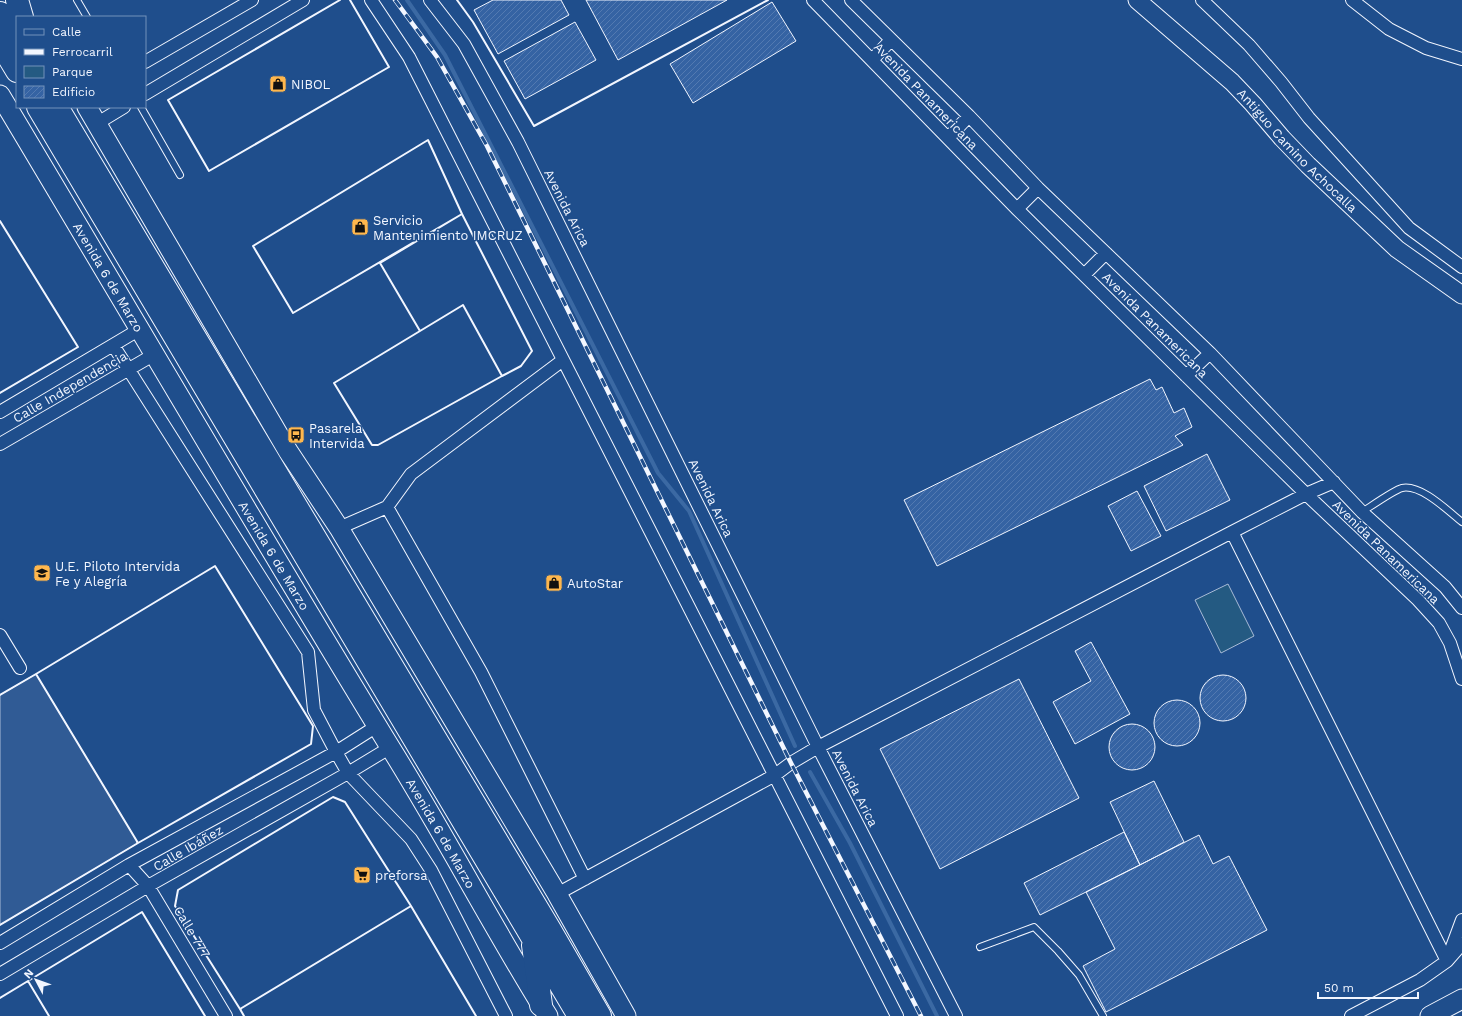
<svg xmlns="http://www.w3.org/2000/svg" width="1462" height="1016" font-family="'Work Sans',sans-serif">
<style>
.green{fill:#245a82;stroke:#a8bbd7}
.parking{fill:#305b95;stroke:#a8bbd7}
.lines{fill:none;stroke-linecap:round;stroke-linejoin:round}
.stream{stroke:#3b69a3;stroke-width:4}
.building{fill:url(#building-hatch);stroke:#f2f6ff}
.lane-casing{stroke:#f2f6ff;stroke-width:8}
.street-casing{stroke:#f2f6ff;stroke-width:14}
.secondary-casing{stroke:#f2f6ff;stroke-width:19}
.primary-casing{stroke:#f2f6ff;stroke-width:21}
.highway-casing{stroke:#f2f6ff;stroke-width:24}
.lane{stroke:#1f4e8c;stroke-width:6}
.street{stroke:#1f4e8c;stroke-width:12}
.secondary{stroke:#1f4e8c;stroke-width:17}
.primary{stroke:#1f4e8c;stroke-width:19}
.highway{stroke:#1f4e8c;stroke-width:22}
.rail-casing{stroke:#f2f6ff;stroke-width:4.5}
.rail{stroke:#1f4e8c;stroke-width:3;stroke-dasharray:9;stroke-linecap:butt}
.wall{stroke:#f2f6ff;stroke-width:2}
.labels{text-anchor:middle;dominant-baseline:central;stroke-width:3;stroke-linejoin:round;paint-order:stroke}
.poi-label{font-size:13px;fill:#f2f6ff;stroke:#1f4e8c;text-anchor:start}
.street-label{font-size:13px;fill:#f2f6ff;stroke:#1f4e8c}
</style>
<defs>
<pattern id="building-hatch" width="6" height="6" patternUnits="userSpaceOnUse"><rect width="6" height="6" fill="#3563a3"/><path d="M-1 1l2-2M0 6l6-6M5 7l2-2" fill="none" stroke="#537ab1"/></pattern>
</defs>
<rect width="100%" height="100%" fill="#1f4e8c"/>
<!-- green -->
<path class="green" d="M1228,584L1254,636L1221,653L1195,600Z"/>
<!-- parking -->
<path class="parking" d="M36,674L138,843L0,925V695Z"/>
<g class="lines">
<!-- stream -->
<path class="stream" d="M407,0L445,55L658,473L689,511L795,746
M810,772L850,843L937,1016"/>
</g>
<!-- building -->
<path class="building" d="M493,0H561L569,15L498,54L474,10Z
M586,0H727L618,60Z
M772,2L796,41L693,103L670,64Z
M575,22L596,60L525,99L504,61Z
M1150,379L1156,390L1162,387L1174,413L1184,408L1192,427L1175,436L1183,445L937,566L904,500Z
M1207,454L1230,500L1166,531L1144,486Z
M1137,491L1161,536L1131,551L1108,506Z
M1091,642L1130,714L1075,744L1053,702L1091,681L1075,651Z
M1200 698a23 23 0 1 1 46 0a23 23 0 1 1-46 0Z
M1019,679L1079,798L940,869L880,749Z
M1154 723a23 23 0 1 1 46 0a23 23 0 1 1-46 0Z
M1109 747a23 23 0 1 1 46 0a23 23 0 1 1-46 0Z
M1154,781L1184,842L1140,865L1110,802Z
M1124,832L1140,865L1040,915L1024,883Z
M1199,835L1213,864L1229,856L1267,930L1106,1012L1083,966L1115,949L1086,892Z"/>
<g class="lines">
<defs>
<path id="lane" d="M77,0L87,17
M141,107L180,175
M1362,512C1370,507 1394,490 1402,488C1421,484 1448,511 1462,522
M980,947L1034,927L1058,951L1079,975L1103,1016"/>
<path id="street" d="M371,0L409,57L897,1016
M430,0L464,44L518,142L818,747L956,1016
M813,0L1017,209L1306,494L1418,600L1439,623L1450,643L1462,679
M851,0L969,116L1038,188L1210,353L1362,512L1445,587L1462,608
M1202,0L1249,45L1281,82L1309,118L1409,228L1462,267
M1352,0L1389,29L1426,48L1462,59
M872,60L891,40
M145,62L252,0
M145,94L303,0
M96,124L124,107
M948,138L969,116
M1017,209L1038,188
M1084,275L1106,253
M113,345L308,652L314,710L336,752L348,773L411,839L431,870L506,1016
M1186,376L1210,353
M0,412L140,329
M0,444L155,354
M387,507L481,672L585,879
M339,528L387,507L411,474L563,360
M1232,532L1447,961
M0,635L20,668
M129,865L148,886L226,1016
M557,894L775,775L791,763L818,747L1232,532L1306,494L1334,482
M0,943L129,865L336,752L377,726
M1449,955L1462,920
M0,974L148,886L348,773L391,747
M1351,1016L1420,980L1447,961L1462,944"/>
<g id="secondary">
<path id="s1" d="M1137,0L1232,82L1253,104L1282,138L1308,165L1397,249L1462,295"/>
</g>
<g id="primary">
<path id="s2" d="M0,95C130,312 258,531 390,747C445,835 493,928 548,1016"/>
<path d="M87,107L288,451L339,528L557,894L626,1016"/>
<path d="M1430,1016L1462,999"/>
</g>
<path id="highway" d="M17,0L22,17
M0,13L17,41
M0,43L17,71
M38,107L579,1016
M57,107L549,928L600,1016
M533,945L541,1005"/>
</defs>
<!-- lane casing -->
<use href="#lane" class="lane-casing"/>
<!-- street casing -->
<use href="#street" class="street-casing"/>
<!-- secondary casing -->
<use href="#secondary" class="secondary-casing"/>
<!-- primary casing -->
<use href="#primary" class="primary-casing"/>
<!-- highway casing -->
<use href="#highway" class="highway-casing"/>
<!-- lane -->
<use href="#lane" class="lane"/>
<!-- street -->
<use href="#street" class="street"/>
<!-- secondary -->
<use href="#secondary" class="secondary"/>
<!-- primary -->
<use href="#primary" class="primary"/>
<!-- highway -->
<use href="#highway" class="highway"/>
<defs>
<path id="rail" d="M395,0L437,57L487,146L791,763L921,1016"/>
</defs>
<!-- rail casing -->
<use href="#rail" class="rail-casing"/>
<!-- rail -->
<use href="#rail" class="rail"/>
<!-- wall -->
<path class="wall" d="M340,0L168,100L209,171L389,67L350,0
M457,0L473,22L534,126L768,0
M428,140L462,214L293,313L253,246Z
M462,214L532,351L521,366L502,376L463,305L420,331L380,263Z
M0,221L78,347L0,393
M463,305L502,376L378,445H372L334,383Z
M215,566L313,726L311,744L138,843L36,674Z
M0,695L36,674
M333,797L345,802L411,906L240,1009L175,906L178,890Z
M411,906L476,1016
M0,925L138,843L137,842
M0,998L28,981V982
M241,1009H240L244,1016
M49,1016L28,981L142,912L205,1016"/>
</g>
<!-- icons -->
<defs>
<symbol id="shop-square" viewBox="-11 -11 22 22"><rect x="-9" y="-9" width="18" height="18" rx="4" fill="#ffb74d" stroke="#1f4e8c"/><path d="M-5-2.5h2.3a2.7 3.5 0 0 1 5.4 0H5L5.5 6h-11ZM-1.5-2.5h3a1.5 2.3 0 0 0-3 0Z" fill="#111"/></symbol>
<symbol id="bus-square" viewBox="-11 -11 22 22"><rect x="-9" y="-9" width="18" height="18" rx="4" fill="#ffb74d" stroke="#1f4e8c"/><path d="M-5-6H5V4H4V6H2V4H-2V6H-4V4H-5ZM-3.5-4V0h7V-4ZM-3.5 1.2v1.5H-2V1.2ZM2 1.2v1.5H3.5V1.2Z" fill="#111"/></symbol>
<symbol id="school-square" viewBox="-11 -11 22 22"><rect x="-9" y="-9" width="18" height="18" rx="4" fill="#ffb74d" stroke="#1f4e8c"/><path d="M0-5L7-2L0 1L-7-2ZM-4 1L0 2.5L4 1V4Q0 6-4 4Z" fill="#111"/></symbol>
<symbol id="supermarket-square" viewBox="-11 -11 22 22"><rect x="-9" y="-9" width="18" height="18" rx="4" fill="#ffb74d" stroke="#1f4e8c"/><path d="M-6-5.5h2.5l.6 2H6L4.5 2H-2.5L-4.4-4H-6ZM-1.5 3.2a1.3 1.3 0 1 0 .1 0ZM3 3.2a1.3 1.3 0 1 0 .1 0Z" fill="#111"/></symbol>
</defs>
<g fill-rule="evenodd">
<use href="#shop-square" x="268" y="74" width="20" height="20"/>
<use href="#shop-square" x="350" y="217" width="20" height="20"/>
<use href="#bus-square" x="286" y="425" width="20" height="20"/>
<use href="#school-square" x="32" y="563" width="20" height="20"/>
<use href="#shop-square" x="544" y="573" width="20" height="20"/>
<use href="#supermarket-square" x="352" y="865" width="20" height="20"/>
</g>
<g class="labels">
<!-- poi labels -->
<g class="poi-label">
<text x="291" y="84">NIBOL</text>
<text x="373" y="220">Servicio<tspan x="373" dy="15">Mantenimiento IMCRUZ</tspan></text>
<text x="309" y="428">Pasarela<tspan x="309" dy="15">Intervida</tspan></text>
<text x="55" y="566">U.E. Piloto Intervida<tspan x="55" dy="15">Fe y Alegría</tspan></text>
<text x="567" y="583">AutoStar</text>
<text x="375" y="875">preforsa</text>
</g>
<!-- street labels -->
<g class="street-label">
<text transform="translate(926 96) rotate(46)">Avenida Panamericana</text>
<text stroke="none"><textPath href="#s1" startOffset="220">Antiguo Camino Achocalla</textPath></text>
<text transform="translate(567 208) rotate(63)">Avenida Arica</text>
<text stroke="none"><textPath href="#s2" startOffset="212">Avenida 6 de Marzo</textPath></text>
<text transform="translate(1155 325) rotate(45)">Avenida Panamericana</text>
<text transform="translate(70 387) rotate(-30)">Calle Independencia</text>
<text transform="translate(711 498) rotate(64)">Avenida Arica</text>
<text transform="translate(1386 552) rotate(44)">Avenida Panamericana</text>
<text stroke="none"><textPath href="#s2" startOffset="536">Avenida 6 de Marzo</textPath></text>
<text transform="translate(855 788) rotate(63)">Avenida Arica</text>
<text stroke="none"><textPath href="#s2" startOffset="860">Avenida 6 de Marzo</textPath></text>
<text transform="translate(188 848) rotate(-30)">Calle Ibáñez</text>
<text transform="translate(192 932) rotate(59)">Calle 777</text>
</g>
</g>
<!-- legend -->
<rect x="16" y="16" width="130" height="92" fill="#1f4e8c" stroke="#7391ba"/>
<rect x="24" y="29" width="20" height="6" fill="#1f4e8c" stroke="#7391ba"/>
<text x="52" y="36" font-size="12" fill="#f2f6ff">Calle</text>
<rect x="24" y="49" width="20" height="6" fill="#f2f6ff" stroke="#7391ba"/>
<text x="52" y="56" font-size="12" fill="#f2f6ff">Ferrocarril</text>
<rect x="24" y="66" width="20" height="12" fill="#245a82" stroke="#7391ba"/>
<text x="52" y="76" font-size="12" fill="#f2f6ff">Parque</text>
<rect x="24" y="86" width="20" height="12" fill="url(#building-hatch)" stroke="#7391ba"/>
<text x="52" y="96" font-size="12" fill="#f2f6ff">Edificio</text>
<!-- north arrow -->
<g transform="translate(36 980) rotate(311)" stroke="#1f4e8c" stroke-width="3" paint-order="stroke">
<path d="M0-3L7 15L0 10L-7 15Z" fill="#f2f6ff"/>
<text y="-6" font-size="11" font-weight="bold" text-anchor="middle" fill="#f2f6ff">N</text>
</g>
<!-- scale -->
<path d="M1318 992v6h100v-6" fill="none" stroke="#f2f6ff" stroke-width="2"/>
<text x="1324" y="992" font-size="12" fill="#f2f6ff" stroke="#1f4e8c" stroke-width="3" paint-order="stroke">50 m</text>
</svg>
